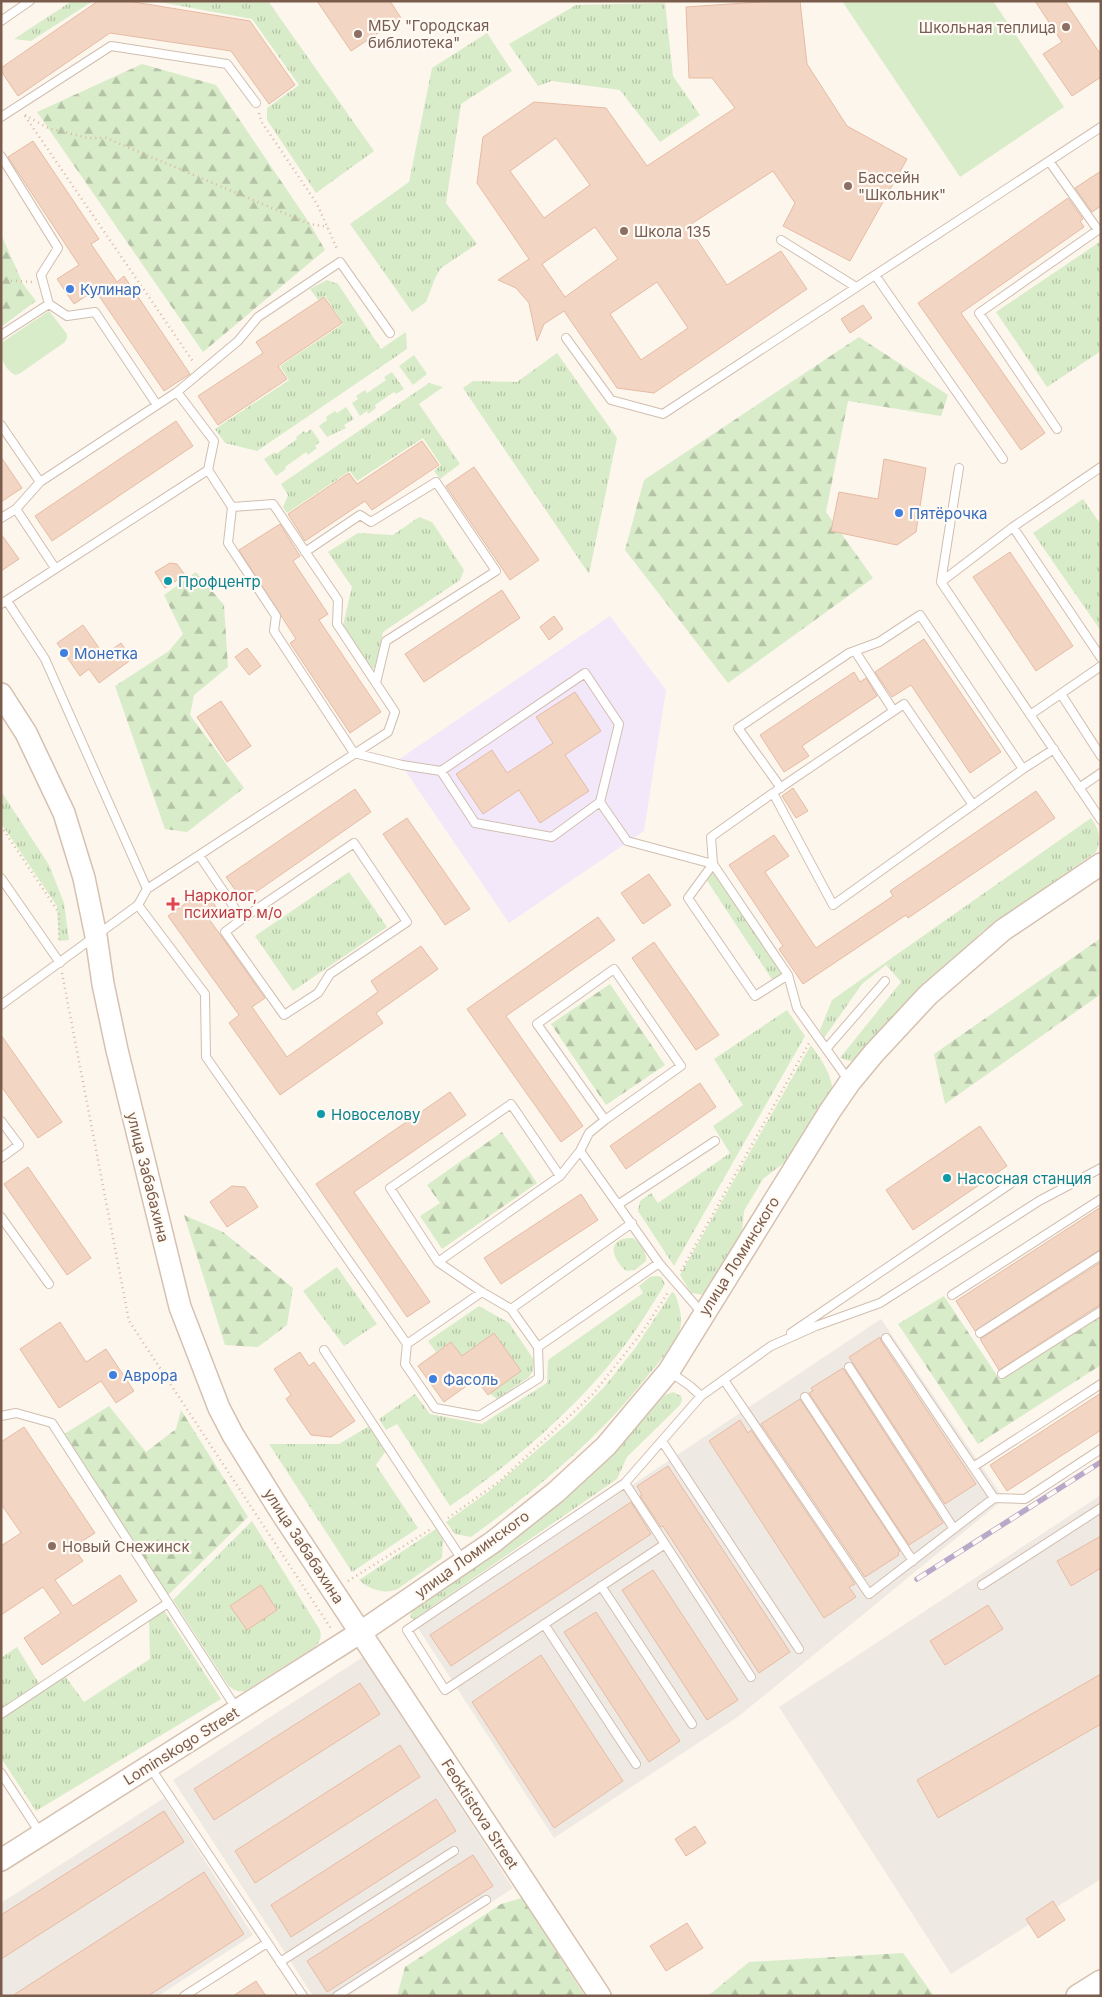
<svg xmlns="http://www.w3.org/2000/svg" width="1102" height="1997" font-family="Inter,sans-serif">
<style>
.industrial{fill:#efe9e4}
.education{fill:#f3e8fa}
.grass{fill:url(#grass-tufts)}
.forest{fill:url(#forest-firs)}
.pitch{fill:#d8ecc9}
.building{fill:#f3d5c3;stroke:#e6bba3;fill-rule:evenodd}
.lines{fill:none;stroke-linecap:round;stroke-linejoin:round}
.lane-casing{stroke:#d1beb0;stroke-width:10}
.secondary-casing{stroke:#d6c0b0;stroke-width:24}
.path{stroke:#d9b8a5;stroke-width:2.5;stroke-dasharray:1 4;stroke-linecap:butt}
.lane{stroke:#fff;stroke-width:8}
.secondary{stroke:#fff;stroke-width:21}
.rail-casing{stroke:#b9a8c9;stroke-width:5.5}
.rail{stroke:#fffaf3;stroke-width:4;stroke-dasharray:11;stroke-linecap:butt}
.education-dot{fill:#8d6e63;stroke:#fffaf3;stroke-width:2}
.shop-dot{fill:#3f7fe0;stroke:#fffaf3;stroke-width:2}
.culture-dot{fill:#0f9aa8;stroke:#fffaf3;stroke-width:2}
.health-dot{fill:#e0444e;stroke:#fffaf3;stroke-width:2}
.labels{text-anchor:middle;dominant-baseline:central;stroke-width:4.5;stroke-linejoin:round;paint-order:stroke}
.education-label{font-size:15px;fill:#785e54;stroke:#fffaf3;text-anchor:start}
.shop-label{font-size:15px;fill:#366cbe;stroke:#fffaf3;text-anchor:start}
.culture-label{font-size:15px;fill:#0d838f;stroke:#fffaf3;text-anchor:start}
.health-label{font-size:15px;fill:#be3a42;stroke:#fffaf3;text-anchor:start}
.street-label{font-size:15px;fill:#7a5c4d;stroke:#fffaf3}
</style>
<defs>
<pattern id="grass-tufts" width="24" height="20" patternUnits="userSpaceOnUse" patternTransform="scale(1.25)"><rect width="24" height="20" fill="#d8ecc9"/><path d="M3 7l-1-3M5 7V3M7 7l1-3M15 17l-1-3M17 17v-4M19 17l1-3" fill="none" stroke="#b4c2a5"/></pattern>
<pattern id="forest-firs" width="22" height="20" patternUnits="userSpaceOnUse" patternTransform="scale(1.25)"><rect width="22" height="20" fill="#d8ecc9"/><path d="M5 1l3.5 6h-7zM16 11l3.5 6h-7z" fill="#b4c2a5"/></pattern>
</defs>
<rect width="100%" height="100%" fill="#fdf6ec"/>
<!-- industrial -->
<path class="industrial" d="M881,1319L1004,1499L739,1716L554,1838L418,1628Z
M1101,1495V1879L951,1974L779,1707Z
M363,1657L513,1888L348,1996H313L173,1780Z
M164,1798L253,1935L158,1996H1V1903Z"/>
<!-- education -->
<path class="education" d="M610,616L666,690L644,831L509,923L398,760Z"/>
<!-- grass -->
<path class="grass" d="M72,1H93L31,41L14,39Z
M154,1H268L374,151L316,193L267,120V108L299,85L252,19Z
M665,3L673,76L700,115L660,142L620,90L552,81L538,86L509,44L576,5Z
M487,33L512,71L461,104L446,203L477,244L441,268L436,276L426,302L412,312L350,224L409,182L432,68Z
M1101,241V351L1047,387L996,312Z
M327,280L338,284L381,349L406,332L407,349L257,451L225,443L215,429L289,380L280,366L343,324L325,296L318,300L310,289Z
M557,353L617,438L589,574L463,388L473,381L517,382Z
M414,355L427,374L413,385L399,366Z
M392,372L404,389L396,394L394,392L375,405L376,408L368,414L367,411L360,416L352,403L358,399L356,396L365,390L367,393L386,380L384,377Z
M429,383L443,387L419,404L460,464L440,479L434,471L441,465L423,438L357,481L350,471L287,513L283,507L288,495L281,484Z
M346,407L354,419L344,425L346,428L327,437L319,426L327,420L326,417L335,411L337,413Z
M311,429L320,442L315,446L317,448L308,455L306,452L285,467L286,469L276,476L264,459L275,452L276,454L297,439L296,437L304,431L306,433Z
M1083,499L1101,525V631L1033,533Z
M419,517L432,522L464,570L460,580L383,632L375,668L371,669L343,625L352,587L328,552L358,533L393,535Z
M1,791L49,865L64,903L69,940L59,941L57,906L1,823Z
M1091,818C1099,829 1102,840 1096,852L983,931L896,1013L857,1059L850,1061L840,1058L901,982L886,965L862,984L824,1038L820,1030L832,1000Z
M713,870L783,975L773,981L706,879Z
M349,872L387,927L293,991L255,936Z
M787,1010L805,1036L674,1266L638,1211L640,1201L651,1193L658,1203L730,1153L713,1126L743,1105L714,1059Z
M811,1045C822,1061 832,1074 833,1094L790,1158L763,1179L744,1211L742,1234L705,1295L691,1293L680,1275Z
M633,1238C641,1243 647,1252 646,1261L635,1270L626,1271C610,1257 607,1237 633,1238Z
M337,1267L377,1324L344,1346L303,1291Z
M656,1276L661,1277L665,1284C653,1303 641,1323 628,1341C580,1406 515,1461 450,1506L397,1424L386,1430L379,1419L415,1394L430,1414L482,1424L547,1383L548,1360L643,1293L639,1286L650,1277Z
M672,1292L675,1294C680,1307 684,1321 678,1335C673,1347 655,1367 646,1378C595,1442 537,1489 471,1537L455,1534L446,1522L488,1492L573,1419L605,1386L636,1347Z
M479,1306L509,1323L534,1360L533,1371L529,1377L497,1399L489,1393L521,1371L494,1334L462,1356L451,1342L436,1352L428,1341Z
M673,1392L681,1396L682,1400L680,1405L627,1457L617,1479L413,1620L410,1616L414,1606L618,1447L665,1395Z
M369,1426L385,1452L376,1465L418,1528L352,1572L269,1444H339Z
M252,1521L320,1630C322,1637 320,1642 315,1647L245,1691C238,1692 234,1691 228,1685L173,1600Z
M436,1529L443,1540L442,1558L396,1590C382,1594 369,1589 359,1580Z
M164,1610L221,1699L36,1811L1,1758V1658L17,1647L43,1690L65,1676L84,1702L150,1659L149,1621Z"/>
<!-- forest -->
<path class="forest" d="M142,64L216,85L310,224L325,250L203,352L37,112Z
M1,234L23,284L36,301L1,327Z
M859,337L948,395L941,416L848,401L826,512L873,578L728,683L625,550L644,480Z
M196,572L224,605L228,667L194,695L190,715L244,788L187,832L165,829L115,686L169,651L183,634L164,595Z
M1101,938V994L945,1104L934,1054Z
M610,984L665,1065L606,1105L551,1024Z
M502,1132L537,1183L442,1249L420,1216L440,1203L427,1185Z
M184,1215L223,1232L293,1288L287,1325L258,1347L225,1345Z
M944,1296L1000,1380L1101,1316V1365L978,1444L898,1324Z
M109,1406L146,1452L176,1429L181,1410L248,1517L166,1597L61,1436Z
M522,1898L585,1996H397L405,1967L501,1904Z
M903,1953L934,1996H708L749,1962Z"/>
<!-- pitch -->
<path class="pitch" d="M842,1H993L1064,107L960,177Z
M49,311L67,334V338L65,342L19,374L15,375C2,367 1,356 1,343Z"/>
<!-- building -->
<path class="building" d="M98,1H128L250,21L295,85L269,104L231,51L110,33L18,96L1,71V68Z
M317,1H390L401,18L351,51Z
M774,1H800L807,64L847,126L907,159L850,261L783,226L795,203L773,171L688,226L727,285L781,251L807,289L654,393L617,388L564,311L544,324L537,341L529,303L516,288L498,280L529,259L477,183L483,137L534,102L606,108L647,166L735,108L712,78H689L686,7ZM556,138L590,185L544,218L510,171ZM595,227L618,259L565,297L542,264ZM657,282L688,328L641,360L610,314Z
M1035,1H1065L1101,55V77L1072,96L1043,54L1062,42Z
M33,141L99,239L91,244L117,282L124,276L190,374L164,391L95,290L74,304L57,279L79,265L8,157Z
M1101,171V206L1092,212L1075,188Z
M1068,198L1083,219L1080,221L1084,227L961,313L1045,433L1021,450L918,303Z
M324,297L342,323L278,366L287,379L218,425L198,396L263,353L256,342Z
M863,305L872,318L850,333L841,319Z
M176,421L193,446L52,541L35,516Z
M422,441L439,465L372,510L365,501L305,541L288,514L349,473L357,484Z
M1,457L22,488L1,502Z
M884,459L926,468L916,532L897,545L831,531L839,492L878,499Z
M474,467L539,560L510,580L446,486Z
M280,524L300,556L293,561L328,614L319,620L381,712L350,733L290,643L296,639L239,550Z
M1,534L19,559L1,571Z
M1010,552L1073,646L1036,671L973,577Z
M170,563L177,564L185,575L165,588L155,572Z
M502,590L520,618L424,682L405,654Z
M554,616L563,629L549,640L540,627Z
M83,625L104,655L121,643L132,659L99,683L89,669L80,676L57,643Z
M924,639L1001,752L970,773L911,685L892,697L875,672Z
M247,648L261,666L249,675L235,657Z
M854,672L860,682L866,678L877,696L802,746L809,756L784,772L760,735Z
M575,692L601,731L565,755L589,791L540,823L519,790L483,814L456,774L492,750L507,773L553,743L536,717Z
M221,701L251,746L227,762L197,717Z
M793,788L808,811L796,818L782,796Z
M355,789L371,812L243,901L226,877Z
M1036,791L1055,818L908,918L906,915L803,984L779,949L783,946L729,865L774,835L789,856L765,872L816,948L893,896L890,891Z
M407,818L470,909L445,925L383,834Z
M649,874L671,905L643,924L621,893Z
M204,890L219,911L209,919L265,998L252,1007L287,1057L378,992L371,981L421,946L438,969L376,1013L383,1023L280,1095L229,1023L239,1015L168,916Z
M598,917L615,940L506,1016L583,1126L561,1142L467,1009Z
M654,942L719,1035L696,1050L632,958Z
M1,1035L62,1122L38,1138L1,1086Z
M700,1083L716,1107L626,1169L610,1146Z
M450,1092L466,1115L354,1192L430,1302L407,1317L316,1184Z
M980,1126L1007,1166L913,1230L886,1190Z
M28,1167L91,1258L67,1275L4,1184Z
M232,1186L245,1187L258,1207L227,1227L210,1202Z
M581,1194L598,1220L501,1284L484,1258Z
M1101,1207V1249L975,1331L956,1301Z
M1101,1262V1304L999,1370L980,1339Z
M60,1322L86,1362L106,1349L134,1391L116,1403L101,1381L59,1408L20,1349Z
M494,1333L521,1371L488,1395L476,1379L444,1402L418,1366L451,1342L462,1356Z
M880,1337L881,1341L976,1484L945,1504L849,1357Z
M300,1352L309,1366L314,1362L355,1421L331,1437L311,1435L286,1399L291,1395L274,1369Z
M843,1368L943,1523L909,1545L809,1393L813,1391L811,1388Z
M1101,1393V1430L1007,1491L990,1465Z
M800,1399L900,1551L898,1553L899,1555L865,1577L761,1424Z
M740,1420L748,1433L751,1430L855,1584L849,1587L856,1597L824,1618L709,1441Z
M24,1427L95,1533L73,1547L83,1561L55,1580L73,1606L120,1575L137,1601L42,1665L24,1638L61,1613L43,1587L1,1615V1546L21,1533L1,1504V1442Z
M668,1466L790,1652L759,1673L663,1526L661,1527L640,1496L642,1495L637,1486Z
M631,1502L651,1534L451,1666L430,1635Z
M1101,1536V1568L1071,1586L1057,1561Z
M653,1570L738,1700L707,1720L622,1590Z
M261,1585L277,1610L247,1630L230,1606Z
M988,1605L1003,1629L945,1665L930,1641Z
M596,1612L680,1741L649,1762L564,1632Z
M541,1655L623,1781L554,1828L472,1702Z
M1101,1674V1724L938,1818L917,1780Z
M360,1683L380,1714L214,1820L194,1789Z
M400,1745L420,1777L255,1883L235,1851Z
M436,1799L456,1831L291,1937L271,1905Z
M164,1811L184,1842L1,1959V1915Z
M695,1826L706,1843L686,1856L675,1839Z
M473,1855L493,1886L327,1992L307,1961Z
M204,1872L244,1934L148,1996H12Z
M1053,1901L1065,1920L1038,1938L1026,1919Z
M687,1923L703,1948L666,1971L650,1946Z
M256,1981L266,1996H233Z"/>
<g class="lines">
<defs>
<path id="lane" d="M1,21L30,1
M1,117L111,46L227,64L256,103
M1,156L58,248L41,275L49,304L1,335
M1049,161L1098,230L979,313L1057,429
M781,240L856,287
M875,275L1003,459
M49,304L67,316L95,312L157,405
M566,338L611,400L663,414L1101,127
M177,392L238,341L258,317L340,262L390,333
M1,425L40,482L16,509L55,568
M959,468L941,582L1101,820
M40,482L177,392L214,441L208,470
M1,518L16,509
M1013,527L1101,658
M305,552L360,515L371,522L436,482L496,571L386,641L376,683
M941,582L1013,527L1101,467
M7,601L45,659L147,889
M1,604L208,470L232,507L228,543L276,616L274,631L354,753L402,765L441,771L585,673L619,724L600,802L552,837L475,823L441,771
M855,651L893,710
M1061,694L1101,756
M1030,715L1101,666
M781,788L738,728L849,653L879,642L920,615L1023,769
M1079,788L1101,773
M777,790L904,704L973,805
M600,802L627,841L713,864L688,898L755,996L788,975
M199,855L242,919L225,932L284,1015L318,993L330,974L407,922L354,843L242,919
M1,878L60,963
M138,905L205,994L206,1057L407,1344
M1,1005L138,905L147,889L388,732L395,712L337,624L338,600L273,504L232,507
M826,1049L885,981
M849,1081L797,1008L788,975L713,864L711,837L773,793L833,905L1023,769L1054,749
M605,1120L681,1066L614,969L537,1024L605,1120L589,1133L580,1151L659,1263L702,1313
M1,1121L19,1145L1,1158
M619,1204L715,1141
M1,1217L49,1284
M632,1223L511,1309L482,1292L407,1344L405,1364L435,1408L479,1416L539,1378L538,1347L659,1263
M438,1262L390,1188L511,1104L560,1176
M482,1292L438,1262L560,1176L580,1151
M952,1295L1101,1199
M511,1309L538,1347
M791,1333L1010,1184
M980,1333L1101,1255
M886,1338L994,1498
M324,1350L463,1561
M849,1367L954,1529
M670,1372L690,1386L701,1396
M1002,1374L1101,1311
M724,1380L869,1594L994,1498L1025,1499L1101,1449
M805,1397L913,1561
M1,1416L16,1413L52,1423L236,1708
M662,1441L799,1649
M973,1467L1101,1384
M625,1483L665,1544L445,1690L407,1630L625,1483L701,1396L771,1346L816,1326L880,1303L1039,1201L1101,1168
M665,1544L751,1677
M982,1585L1101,1508
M601,1586L692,1724
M544,1624L636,1764
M1,1714L168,1603
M150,1767L303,1996
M1,1773L40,1833
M280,1962L454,1851
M184,1996L267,1943
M337,1996L486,1900"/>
<path id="secondary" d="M1,694L26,733L64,813L84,878L96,936L103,984L117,1050L180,1307L219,1408L233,1435L279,1509L600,1996
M1,1860L361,1632L493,1542L556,1492L606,1446L669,1371L830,1111L850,1082L874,1053L928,995L1003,930L1101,864
M1077,1996L1101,1981"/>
</defs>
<!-- lane casing -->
<use href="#lane" class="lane-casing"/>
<!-- secondary casing -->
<use href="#secondary" class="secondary-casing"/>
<!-- path -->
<path class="path" d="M259,113L261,121L317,204L338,251
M25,115L48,128L88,138H106L310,224L328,227
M25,116L194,363
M1,280L32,282
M1,826L59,913V943
M62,973L129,1321L332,1630
M681,1271L809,1043
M448,1518L500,1481L593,1394L643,1331L669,1291
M348,1581L431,1529"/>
<!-- lane -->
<use href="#lane" class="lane"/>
<!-- secondary -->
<use href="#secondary" class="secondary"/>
<defs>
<path id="rail" d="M917,1579L1101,1462"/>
</defs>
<!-- rail casing -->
<use href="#rail" class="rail-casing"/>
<!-- rail -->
<use href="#rail" class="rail"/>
</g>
<!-- markers -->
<g class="education-dot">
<circle cx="1066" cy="27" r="5"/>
<circle cx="358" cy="34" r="5"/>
<circle cx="848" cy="186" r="5"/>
<circle cx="624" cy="231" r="5"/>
<circle cx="52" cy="1546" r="5"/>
</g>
<g class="shop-dot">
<circle cx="70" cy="289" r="5"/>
<circle cx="899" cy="513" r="5"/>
<circle cx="64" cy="653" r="5"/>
<circle cx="113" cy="1375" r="5"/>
<circle cx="433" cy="1379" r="5"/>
</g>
<g class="culture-dot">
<circle cx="168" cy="581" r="5"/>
<circle cx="321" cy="1114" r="5"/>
<circle cx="947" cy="1178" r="5"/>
</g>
<path class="health-dot" d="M170.5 896.5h5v5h5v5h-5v5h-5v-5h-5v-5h5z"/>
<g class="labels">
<!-- education labels -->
<g class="education-label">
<text x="368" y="25">МБУ "Городская<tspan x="368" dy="17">библиотека"</tspan></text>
<text x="1056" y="27" text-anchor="end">Школьная теплица</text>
<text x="858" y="177">Бассейн<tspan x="858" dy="17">"Школьник"</tspan></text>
<text x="634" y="231">Школа 135</text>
<text x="62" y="1546">Новый Снежинск</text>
</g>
<!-- shop labels -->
<g class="shop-label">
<text x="80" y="289">Кулинар</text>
<text x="909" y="513">Пятёрочка</text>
<text x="74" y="653">Монетка</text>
<text x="123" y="1375">Аврора</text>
<text x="443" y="1379">Фасоль</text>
</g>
<!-- culture labels -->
<g class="culture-label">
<text x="178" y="581">Профцентр</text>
<text x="331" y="1114">Новоселову</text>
<text x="957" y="1178">Насосная станция</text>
</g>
<!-- health labels -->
<g class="health-label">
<text x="184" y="895">Нарколог,<tspan x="184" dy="17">психиатр м/о</tspan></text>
</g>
<!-- street labels -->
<g class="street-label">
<text transform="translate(148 1177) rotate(76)">улица Забабахина</text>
<text transform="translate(739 1256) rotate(-58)">улица Ломинского</text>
<text transform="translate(304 1546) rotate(57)">улица Забабахина</text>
<text transform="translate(472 1554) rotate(-36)">улица Ломинского</text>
<text transform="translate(181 1746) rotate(-32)">Lominskogo Street</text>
<text transform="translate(480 1814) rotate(57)">Feoktistova Street</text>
</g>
</g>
<!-- border -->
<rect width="1102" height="1997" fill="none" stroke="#7a5c4d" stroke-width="5"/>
</svg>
